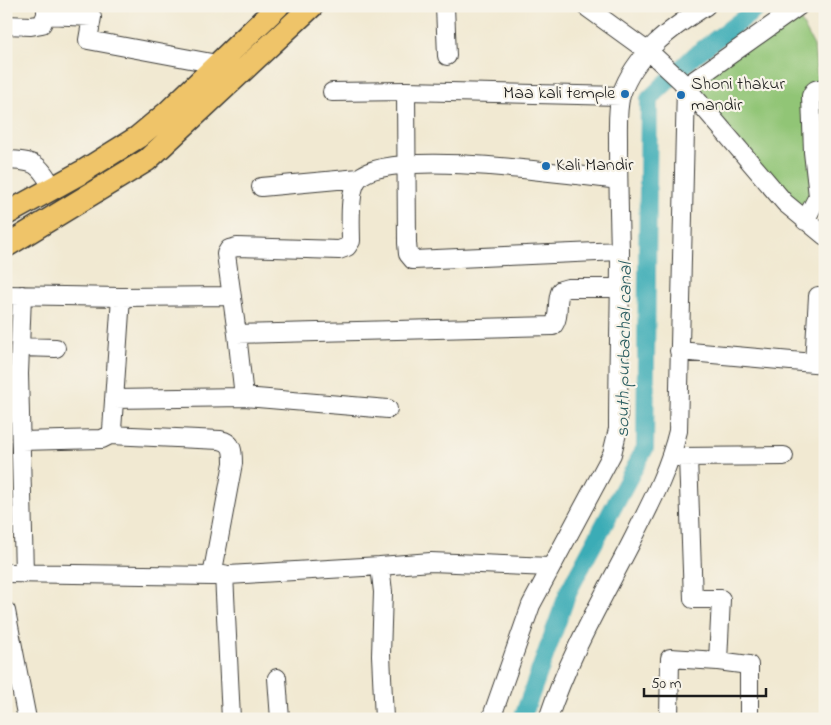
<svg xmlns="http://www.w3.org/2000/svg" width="831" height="725" font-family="'Indie Flower',sans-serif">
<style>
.green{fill:#91c576;stroke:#567049}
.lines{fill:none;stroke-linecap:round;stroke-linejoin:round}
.canal{stroke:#3bacb6;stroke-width:18}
.minor-casing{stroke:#3c3b37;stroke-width:20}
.major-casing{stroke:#3c3b37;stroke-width:25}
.minor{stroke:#fff;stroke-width:18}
.major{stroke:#efc469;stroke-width:22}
.poi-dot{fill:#1f6fb2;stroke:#f7f3e8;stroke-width:2}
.labels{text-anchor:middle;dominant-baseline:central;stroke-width:4.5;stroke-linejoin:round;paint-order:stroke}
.poi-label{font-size:18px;fill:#1c1c1c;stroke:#f7f3e8;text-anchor:start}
.water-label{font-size:19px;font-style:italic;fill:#2a5d61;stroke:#f7f3e8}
</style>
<rect width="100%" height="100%" fill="#f7f3e8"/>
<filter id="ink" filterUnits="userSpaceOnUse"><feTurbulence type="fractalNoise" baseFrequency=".02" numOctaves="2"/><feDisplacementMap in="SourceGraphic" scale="10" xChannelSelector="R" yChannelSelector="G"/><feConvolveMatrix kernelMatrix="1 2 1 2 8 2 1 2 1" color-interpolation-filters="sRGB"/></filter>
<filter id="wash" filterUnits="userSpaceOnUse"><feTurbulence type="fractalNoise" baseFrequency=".0096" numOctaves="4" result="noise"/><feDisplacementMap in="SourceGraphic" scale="20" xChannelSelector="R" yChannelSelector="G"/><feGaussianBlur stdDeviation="1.12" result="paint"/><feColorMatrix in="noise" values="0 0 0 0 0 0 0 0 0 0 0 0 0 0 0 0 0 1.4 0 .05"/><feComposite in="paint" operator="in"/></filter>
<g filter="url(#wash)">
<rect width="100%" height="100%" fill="#f1e9d2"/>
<!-- green -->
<path class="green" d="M793,6L814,46L825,161V191L809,216L788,201L692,85Z"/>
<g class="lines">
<!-- canal -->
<path class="canal" d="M522,719L569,590L645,448L649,99L695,55L760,6"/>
</g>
</g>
<g filter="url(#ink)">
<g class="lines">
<defs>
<path id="minor" d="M445,6L447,56
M585,6L654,56L681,81L785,203L825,236
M46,15L92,17L88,40L217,64
M6,25L31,26L42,24L46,15V6
M406,91L407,243L408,254L413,260L620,251
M332,92L406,91L621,96
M6,160C36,161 38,163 53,188
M261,187L359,178
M805,221L818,196L813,152L811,96C814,88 818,89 825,88
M6,295L121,297
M22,295L19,374L24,573
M237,334L553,326C561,316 555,302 561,290L568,288H619
M20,347L56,348
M679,351L825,364
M814,363L818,296
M114,399L244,397
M388,409L244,397L237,334L226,254L229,249L237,247L339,250L347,247L351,241C351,226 348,189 359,178C388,147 572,175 618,180
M110,435L220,440C233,442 233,452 233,463L212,576
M21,441L102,439L110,435L112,430L121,297L232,296
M676,457L784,456
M380,566L383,592L381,655L384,719
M6,573L212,576L380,566L431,562L550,567
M224,574L231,719
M6,611L27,719
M718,661L749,665V719
M277,678L280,719
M491,719L531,605L612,454L618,429C618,370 620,310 620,251C619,214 618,177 618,140C618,126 617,109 621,95C635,54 671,28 706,6
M548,719C569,655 604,596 634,537C651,503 669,469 678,431L686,86L799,6
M669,719L670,658L718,661L721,599H693L688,457"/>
<path id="major" d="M6,214L82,172L138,137L168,112L278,6
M6,246L147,160L312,6"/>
</defs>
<!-- minor casing -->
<use href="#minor" class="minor-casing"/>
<!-- major casing -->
<use href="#major" class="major-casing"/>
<!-- minor -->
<use href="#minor" class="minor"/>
<!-- major -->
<use href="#major" class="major"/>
</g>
</g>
<!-- markers -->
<g class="poi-dot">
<circle cx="625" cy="94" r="5"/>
<circle cx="681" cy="95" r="5"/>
<circle cx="546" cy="166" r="5"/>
</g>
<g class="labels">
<!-- poi labels -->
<g class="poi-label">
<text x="691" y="85">Shoni thakur<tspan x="691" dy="21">mandir</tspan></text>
<text x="615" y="94" text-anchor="end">Maa kali temple</text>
<text x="556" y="166">Kali Mandir</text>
</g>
<!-- water labels -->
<g class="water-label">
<text transform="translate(625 350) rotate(-89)">south purbachal canal</text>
</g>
</g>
<!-- margin -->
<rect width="831" height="725" fill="none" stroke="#f7f3e8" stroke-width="25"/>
<!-- scale -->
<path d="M644 688v8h122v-8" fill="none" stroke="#1c1c1c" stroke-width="2.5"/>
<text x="651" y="688" font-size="15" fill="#1c1c1c" stroke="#f7f3e8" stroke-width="4" paint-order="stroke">50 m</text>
</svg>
